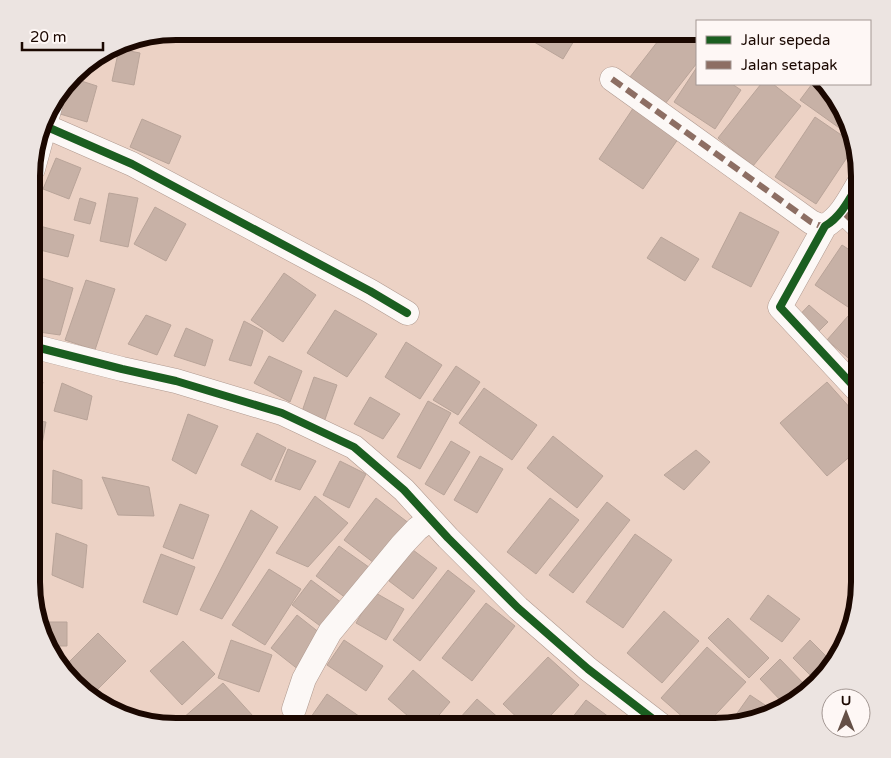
<svg xmlns="http://www.w3.org/2000/svg" width="891" height="758" font-family="'Varela Round',sans-serif">
<style>
.building{fill:#c7b1a6;stroke:#b9a499}
.lines{fill:none;stroke-linecap:round;stroke-linejoin:round}
.minor-casing{stroke:#af998f;stroke-width:25}
.minor{stroke:#fcf8f6;stroke-width:24}
.quiet{stroke:#8d6e63;stroke-width:6;stroke-dasharray:12 6;stroke-linecap:butt}
.cycleway-casing{stroke:#fef7f5;stroke-width:11}
.cycleway{stroke:#1b5e20;stroke-width:8}
.rim{fill:none;stroke:#1b0801;stroke-width:6}
</style>
<rect width="100%" height="100%" fill="#ecd2c5"/>
<!-- building -->
<path class="building" d="M527,31H580L563,59L524,36Z
M665,32H697V63L665,104L630,77Z
M119,49L140,53L134,85L112,81Z
M697,67V84H732L741,90L715,129L674,102Z
M72,78L97,86L87,122L60,114Z
M761,84H773L801,106L753,166L718,138Z
M812,84H825L845,112L852,137L800,100Z
M638,101L683,132L643,189L599,159Z
M815,117L853,143L854,147L816,204L775,177Z
M142,119L181,136L169,164L130,147Z
M56,158L81,168L69,199L43,189Z
M109,193L138,198L128,247L100,241Z
M80,198L96,203L90,224L74,220Z
M155,207L186,224L166,261L134,244Z
M740,212L779,232L751,287L712,267Z
M32,224L74,235L68,257L32,248Z
M661,237L699,259L685,281L647,258Z
M842,245L859,256L860,315L815,285Z
M284,273L316,295L283,342L251,320Z
M35,276L73,288L60,335L32,331V286Z
M86,280L115,289L95,350L65,340Z
M809,305L828,322L810,340L792,323Z
M335,310L377,334L347,377L307,353Z
M146,315L171,325L157,355L128,344Z
M848,316L860,327V368L827,340Z
M244,321L263,331L251,366L229,360Z
M186,328L213,340L205,366L174,356Z
M406,342L442,365L420,399L385,377Z
M269,356L302,371L290,402L254,383Z
M456,366L480,382L458,415L433,400Z
M314,377L337,385L322,428L299,420Z
M32,379L43,382L34,417H32Z
M827,382L860,419V448L827,476L780,423Z
M62,383L92,396L87,420L54,411Z
M484,388L537,425L512,460L459,423Z
M370,397L400,414L383,439L354,424Z
M428,401L451,413L420,469L397,457Z
M188,414L218,426L196,474L172,460Z
M32,420L46,422L33,495L32,494Z
M257,433L286,448L271,480L241,465Z
M553,436L603,476L577,508L527,468Z
M451,441L470,452L444,495L425,484Z
M288,449L316,461L300,490L275,481Z
M696,450L710,462L684,490L664,475Z
M480,456L503,469L477,513L454,500Z
M340,461L366,474L349,508L323,495Z
M53,470L82,480V509L52,503Z
M102,477L149,487L154,516L118,515Z
M315,496L348,523L308,567L276,553Z
M376,498L410,524L378,566L344,540Z
M550,498L579,520L536,574L507,552Z
M607,502L630,520L573,593L549,575Z
M180,504L209,515L193,559L163,547Z
M251,510L278,527L222,619L200,610Z
M56,533L87,545L83,588L52,575Z
M635,534L672,560L623,628L586,602Z
M339,546L373,570L350,601L316,576Z
M413,550L437,568L413,599L389,581Z
M161,554L195,567L177,615L143,602Z
M860,560V571L854,565Z
M269,569L301,589L265,645L232,625Z
M448,570L475,591L420,661L393,640Z
M311,580L346,606L327,631L292,605Z
M374,592L404,609L386,640L356,623Z
M768,595L800,619L782,642L750,619Z
M486,603L515,626L472,681L442,658Z
M664,611L699,641L662,683L627,653Z
M297,615L325,637L299,670L271,648Z
M728,618L769,658L749,678L708,638Z
M39,622H67V646H48L42,638Z
M98,633L126,661L91,696L73,684L63,668Z
M231,640L272,655L259,692L218,678Z
M344,640L383,666L366,691L327,665Z
M810,640L829,659L811,676L793,658Z
M183,641L215,674L182,705L150,671Z
M707,647L746,682L705,726H693L661,698Z
M548,657L579,685L540,727H527L503,704Z
M780,659L804,684L784,704L760,679Z
M413,670L450,702L429,727H421L388,699Z
M824,675L817,685L814,687L813,685Z
M223,683L263,727L174,726Z
M327,694L366,721L362,727H304Z
M750,695L768,707L761,717L728,726Z
M477,699L509,727H467L459,719Z
M586,700L621,726L565,727Z
M372,719L383,727H366Z"/>
<g class="lines">
<defs>
<path id="minor" d="M612,79L811,222L818,225L825,226
M45,126L132,164L370,291L407,313
M33,169L51,103
M859,183C850,198 841,217 825,226L780,307L860,393
M842,211L859,227
M32,346L122,369L176,381L282,413L354,447L404,490L448,538L518,608L588,669L662,726
M294,709L304,679L330,632L402,545L417,529L430,519"/>
</defs>
<!-- minor casing -->
<use href="#minor" class="minor-casing"/>
<!-- minor -->
<use href="#minor" class="minor"/>
<!-- quiet -->
<path class="quiet" d="M612,79L811,222L818,225L825,226
M842,211L859,227"/>
<defs>
<path id="cycleway" d="M45,126L132,164L370,291L407,313
M859,183C850,198 841,217 825,226L780,307L860,393
M32,346L122,369L176,381L282,413L354,447L404,490L448,538L518,608L588,669L662,726"/>
</defs>
<!-- cycleway casing -->
<use href="#cycleway" class="cycleway-casing"/>
<!-- cycleway -->
<use href="#cycleway" class="cycleway"/>
</g>
<!-- crop -->
<path d="M0 0H891V758H0ZM176 40H715A136 136 0 0 1 851 176V582A136 136 0 0 1 715 718H176A136 136 0 0 1 40 582V176A136 136 0 0 1 176 40Z" fill="#ece4e1" fill-rule="evenodd"/>
<path class="rim" d="M176 40H715A136 136 0 0 1 851 176V582A136 136 0 0 1 715 718H176A136 136 0 0 1 40 582V176A136 136 0 0 1 176 40Z"/>
<!-- legend -->
<rect x="696" y="20" width="175" height="65" fill="#fef7f5" stroke="#a39793"/>
<rect x="706" y="36" width="25" height="8" fill="#1b5e20" stroke="#a39793"/>
<text x="741" y="45" font-size="15" fill="#1b0801">Jalur sepeda</text>
<rect x="706" y="61" width="25" height="8" fill="#8d6e63" stroke="#a39793"/>
<text x="741" y="70" font-size="15" fill="#1b0801">Jalan setapak</text>
<!-- north arrow -->
<g transform="translate(846 713)"><circle r="24" fill="#fef7f5" stroke="#a39793"/>
<path d="M0-4L9 19L0 12L-9 19Z" fill="#644f46"/>
<text y="-8" font-size="14" font-weight="bold" text-anchor="middle" fill="#1b0801">U</text>
</g>
<!-- scale -->
<path d="M22 42v8h81v-8" fill="none" stroke="#1b0801" stroke-width="2.5"/>
<text x="30" y="42" font-size="15" fill="#1b0801" stroke="#fef7f5" stroke-width="4" paint-order="stroke">20 m</text>
</svg>
